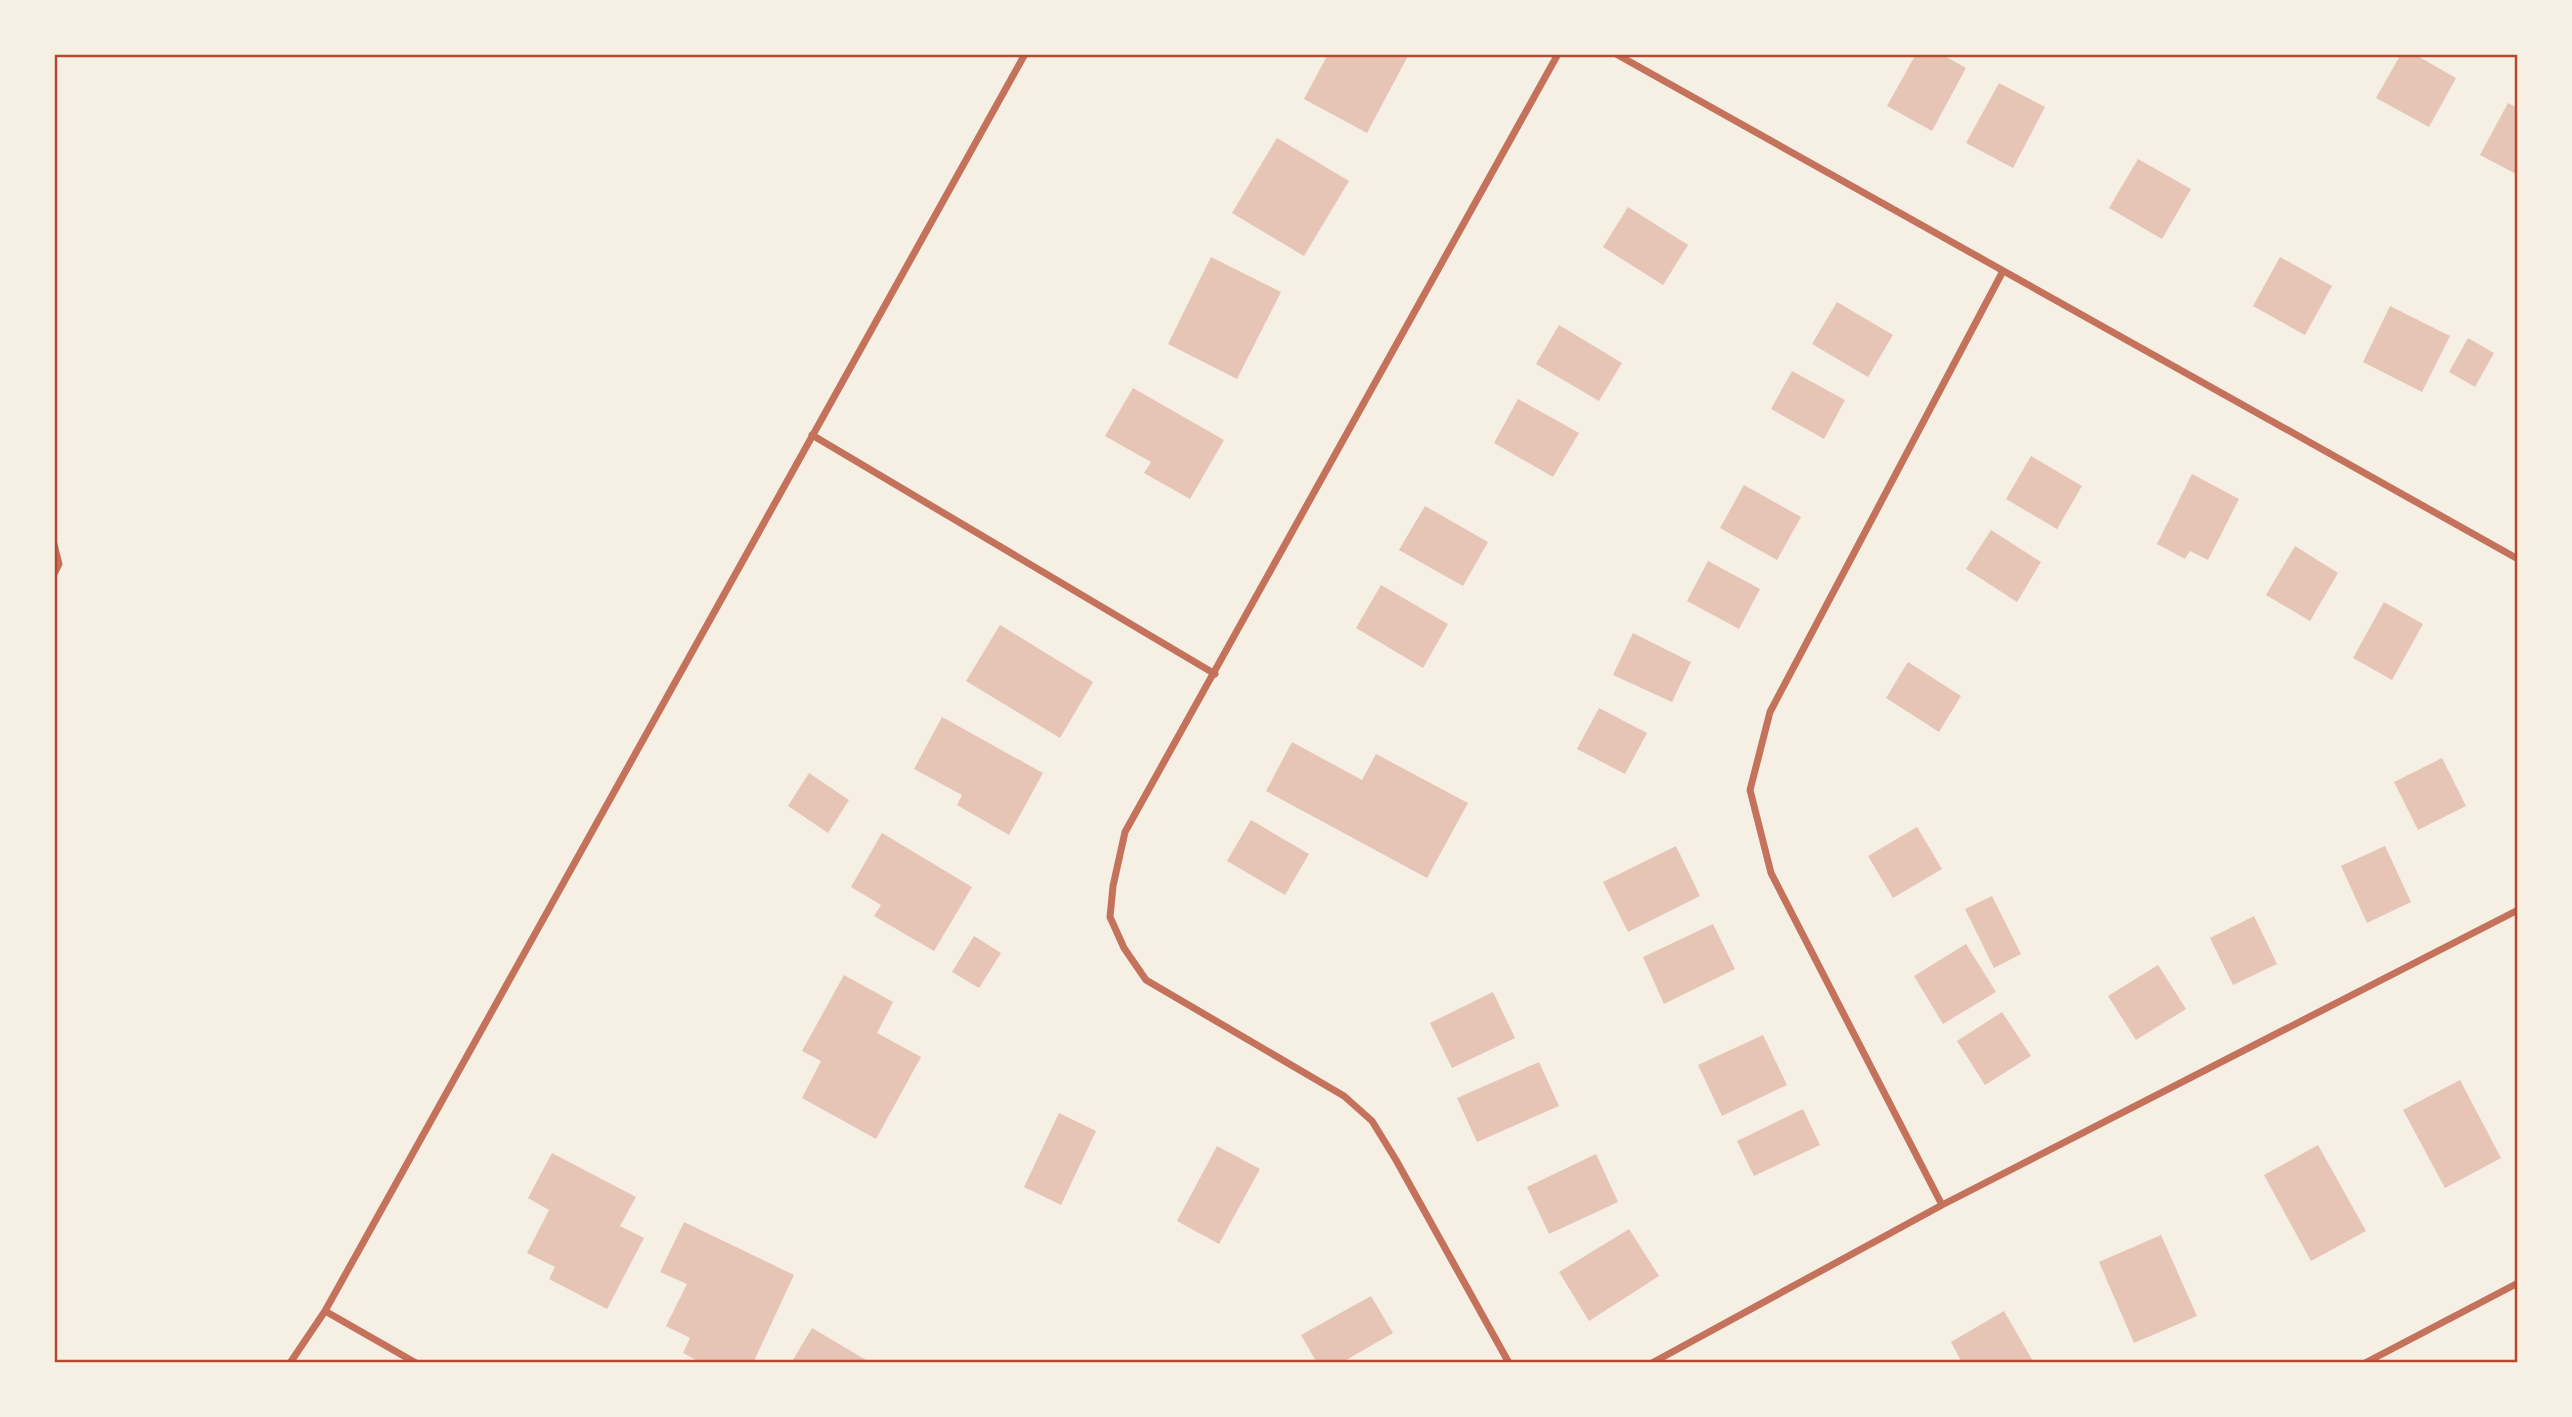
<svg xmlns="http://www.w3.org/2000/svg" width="2572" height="1417" font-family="Merriweather,serif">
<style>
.building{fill:#e6c5b7}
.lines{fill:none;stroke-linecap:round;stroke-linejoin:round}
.minor{stroke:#c5725c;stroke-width:7}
.neatline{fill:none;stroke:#b5482f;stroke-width:2.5}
</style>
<rect width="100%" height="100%" fill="#f6efe4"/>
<!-- building -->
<path class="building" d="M1328,54H1409L1367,133L1304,99Z
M1916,54H1941L1966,68L1932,131L1887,106Z
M2401,54H2414L2456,78L2429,127L2376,98Z
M1999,83L2045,107L2013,168L1966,143Z
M2508,103L2518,108V175L2480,155Z
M1277,138L1349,181L1304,256L1232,213Z
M2138,159L2191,189L2162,239L2109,208Z
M1628,207L1688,245L1663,285L1603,247Z
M1211,257L1281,292L1237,379L1168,344Z
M2280,257L2332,286L2305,335L2253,306Z
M1837,302L1893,335L1868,377L1812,344Z
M2390,306L2450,336L2422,392L2363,362Z
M1559,325L1622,363L1599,401L1536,364Z
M2468,338L2494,353L2475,387L2449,372Z
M1792,371L1845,400L1824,439L1771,409Z
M1133,388L1224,440L1190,499L1144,473L1151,462L1105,436Z
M1518,399L1579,433L1553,477L1494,443Z
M2031,456L2082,486L2057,529L2006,499Z
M2192,474L2239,499L2208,560L2190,551L2185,559L2157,544Z
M1744,485L1801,517L1777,560L1720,528Z
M1425,506L1488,542L1463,586L1399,550Z
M1991,530L2041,562L2017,602L1966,569Z
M2295,546L2338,573L2310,621L2266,595Z
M1708,561L1760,589L1739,629L1687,601Z
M1381,585L1448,624L1423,668L1356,628Z
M2384,602L2423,624L2392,680L2353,658Z
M1000,625L1093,682L1060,738L966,681Z
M1633,633L1691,662L1672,702L1613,675Z
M1908,662L1961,696L1939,732L1886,698Z
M1599,708L1647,733L1625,774L1577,749Z
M942,717L1043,773L1009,835L957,805L962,795L914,769Z
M1292,742L1362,780L1376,754L1468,803L1427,878L1266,791Z
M2442,758L2466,806L2418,830L2394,782Z
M809,773L849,800L828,833L788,806Z
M1251,820L1309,854L1285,895L1227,861Z
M1917,827L1942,869L1893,898L1868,856Z
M882,833L972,887L934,951L874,916L881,905L851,887Z
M1676,846L1700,896L1628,932L1603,882Z
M2385,846L2411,902L2367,923L2341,866Z
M1992,896L2021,954L1994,968L1965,909Z
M2254,916L2277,964L2233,985L2210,938Z
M1713,924L1735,969L1664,1004L1643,957Z
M974,936L1001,953L979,988L952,972Z
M1966,944L1996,992L1943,1024L1914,976Z
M2158,965L2186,1009L2136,1040L2108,996Z
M844,975L893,1002L877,1033L921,1057L876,1139L802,1098L821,1061L802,1051Z
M1493,992L1515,1038L1452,1068L1430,1023Z
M2002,1012L2031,1056L1985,1085L1957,1041Z
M1763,1035L1787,1085L1722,1116L1698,1065Z
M1539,1062L1559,1106L1477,1142L1457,1098Z
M2460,1080L2501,1158L2445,1188L2403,1110Z
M1803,1109L1820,1145L1754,1176L1737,1141Z
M1059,1113L1096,1131L1061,1205L1024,1187Z
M2318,1145L2366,1231L2311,1261L2264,1175Z
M1217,1146L1260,1169L1219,1244L1177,1221Z
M552,1153L636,1197L620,1226L644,1238L607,1309L549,1279L555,1267L527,1253L549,1210L528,1198Z
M1596,1154L1618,1202L1549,1234L1527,1187Z
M684,1222L794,1275L753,1363H702L683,1353L690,1338L666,1326L687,1284L660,1272Z
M1629,1229L1659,1276L1589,1321L1559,1272Z
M2161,1235L2197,1316L2134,1343L2099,1262Z
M1371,1296L1393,1333L1341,1363H1317L1301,1335Z
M2004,1311L2034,1363H1962L1951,1342Z
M812,1328L871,1363H791Z"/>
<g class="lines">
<!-- minor -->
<path class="minor" d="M1616,54L2518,559
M812,435L1215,674
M54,544L59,564L54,574
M1942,1205L1771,873L1750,790L1770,712L2003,271
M325,1311L416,1363
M290,1363L325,1311L1025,54
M1509,1363L1396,1160L1372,1121L1344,1096L1146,980L1124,948L1110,917L1113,886L1125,832L1558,54
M1652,1363L1942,1205L2518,910
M2365,1363L2518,1283"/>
</g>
<!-- border -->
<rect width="2572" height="1417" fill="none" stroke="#f6efe4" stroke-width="112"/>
<rect x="56" y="56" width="2460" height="1305" class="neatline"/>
</svg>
